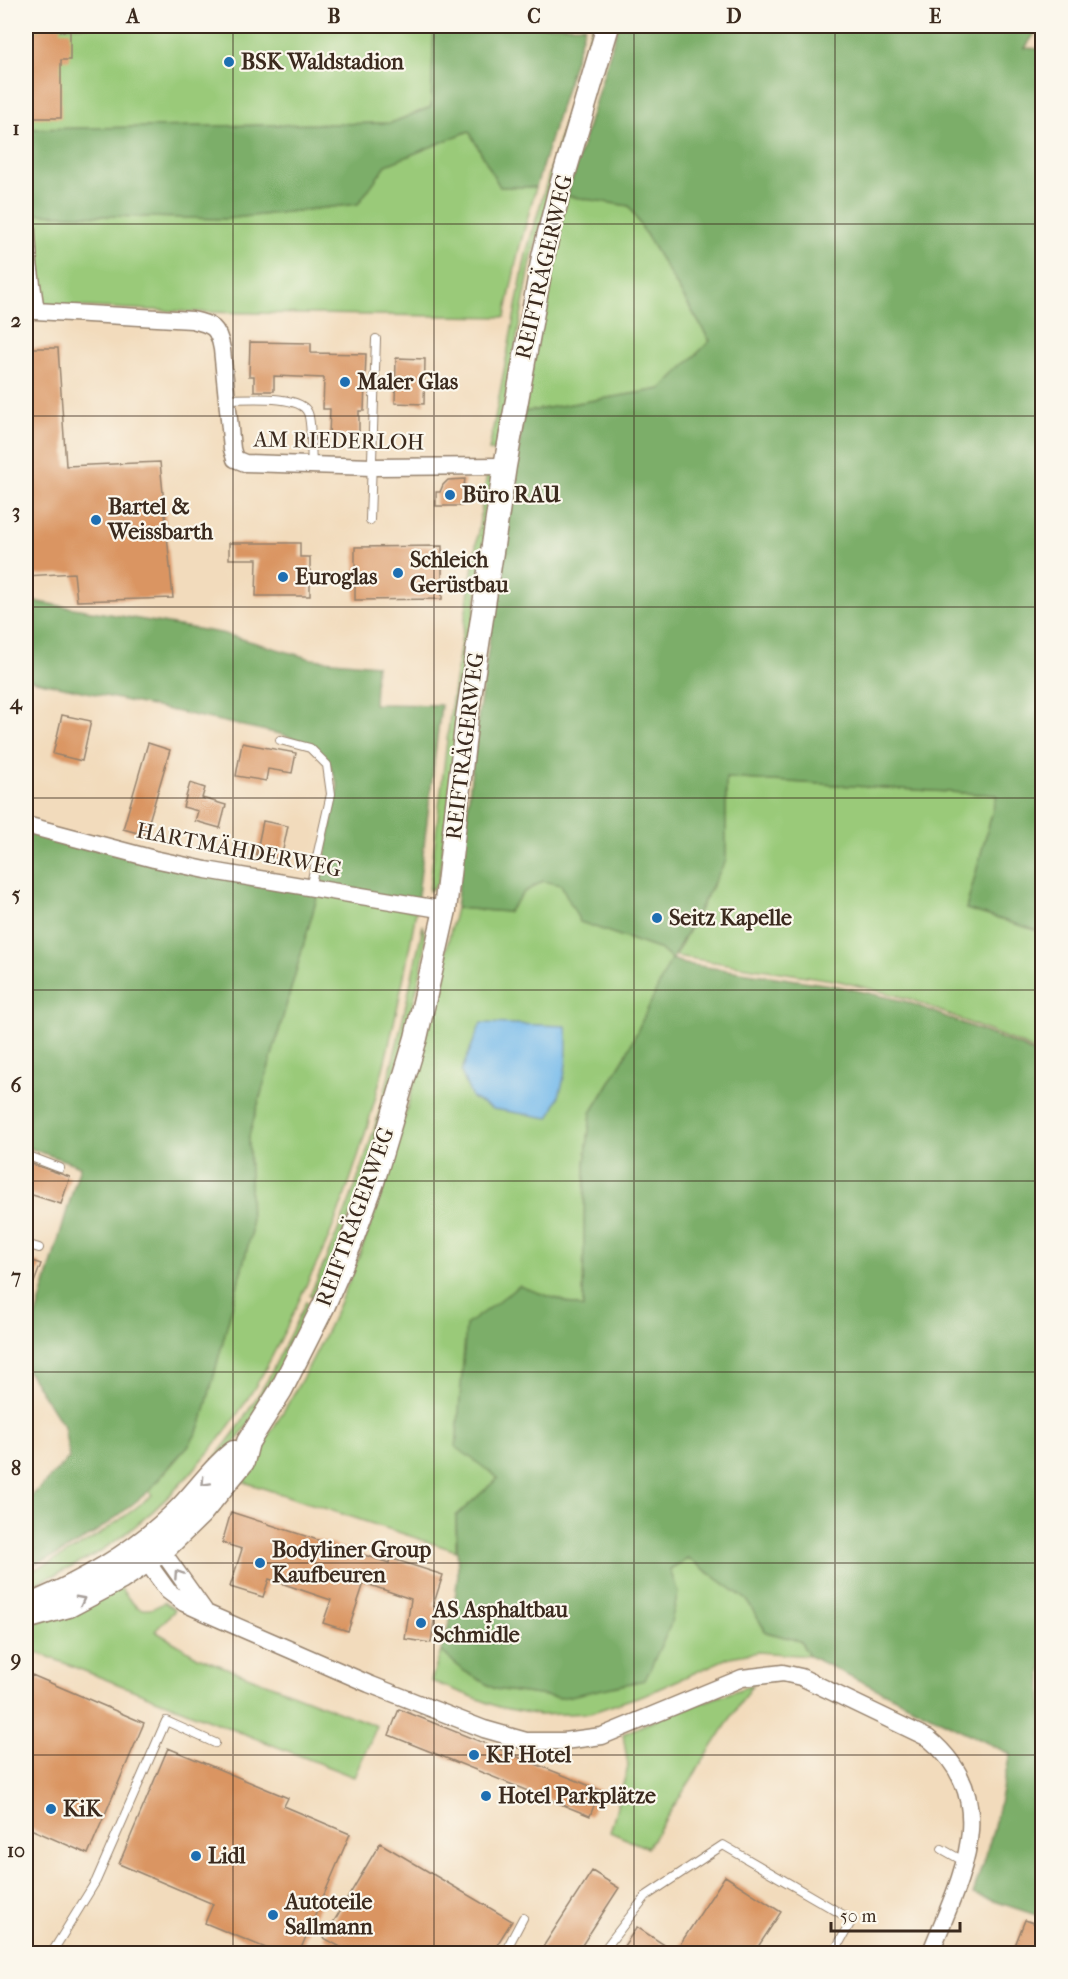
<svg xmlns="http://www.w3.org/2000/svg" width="1068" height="1979" font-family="'IM FELL French Canon',serif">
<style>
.green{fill:#9aca79;stroke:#6a7a4c;stroke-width:1.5}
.forest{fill:#7bae69;stroke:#5b6c44;stroke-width:1.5}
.water{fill:#74baeb;stroke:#587284;stroke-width:1.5}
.building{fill:#da9562}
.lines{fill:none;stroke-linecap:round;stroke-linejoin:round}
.lane-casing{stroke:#96826d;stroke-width:10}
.street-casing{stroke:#96826d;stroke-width:19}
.secondary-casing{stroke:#96826d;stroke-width:25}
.lane{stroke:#fff;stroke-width:8}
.street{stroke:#fff;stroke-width:16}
.secondary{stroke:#fff;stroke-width:22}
.oneway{stroke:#a79f9a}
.grid{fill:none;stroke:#3b2a1e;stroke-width:1.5;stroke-opacity:0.55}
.poi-dot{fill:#1f6fb2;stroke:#fbf7ec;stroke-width:2}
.labels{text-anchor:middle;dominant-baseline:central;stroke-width:4.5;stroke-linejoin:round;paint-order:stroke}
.poi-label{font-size:22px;font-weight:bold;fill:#3b2a1e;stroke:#fbf7ec;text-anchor:start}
.street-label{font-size:22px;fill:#3b2a1e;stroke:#fbf7ec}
.neatline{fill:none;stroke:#3b2a1e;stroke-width:2}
.grid-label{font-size:20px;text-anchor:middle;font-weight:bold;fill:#3b2a1e}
</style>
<rect width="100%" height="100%" fill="#fbf7ec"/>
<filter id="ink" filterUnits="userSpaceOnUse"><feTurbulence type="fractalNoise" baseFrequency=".0167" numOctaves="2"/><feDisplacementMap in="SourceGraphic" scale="12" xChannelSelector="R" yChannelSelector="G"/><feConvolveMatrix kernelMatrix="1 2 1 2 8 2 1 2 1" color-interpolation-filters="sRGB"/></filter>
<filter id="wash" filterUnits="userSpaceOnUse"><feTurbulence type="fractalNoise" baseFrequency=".008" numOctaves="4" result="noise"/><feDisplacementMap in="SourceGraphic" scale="24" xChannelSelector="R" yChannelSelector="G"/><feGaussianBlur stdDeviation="1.35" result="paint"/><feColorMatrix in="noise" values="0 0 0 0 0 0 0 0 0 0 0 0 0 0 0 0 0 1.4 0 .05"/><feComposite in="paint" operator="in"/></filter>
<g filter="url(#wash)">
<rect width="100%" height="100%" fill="#f2dbbc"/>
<!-- green -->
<path class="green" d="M26,26H434L431,107L391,123L26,129Z
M592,26H599L532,256L496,451L489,450L526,254Z
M469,131L500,187H536L518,253L505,317L195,312L42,305L31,214L225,219L358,204L386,165Z
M567,196L629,206L710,341L661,389L524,412L552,259Z
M487,474L493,475L438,884L429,891L451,707Z
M726,778L997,795L966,909L1042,932V1056L1026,1046L910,999L839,981L675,956L726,860Z
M543,881L562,885L580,922L661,950L672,959L625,1057L591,1113L585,1164L583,1308L519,1286L498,1478L456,1516V1551L238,1480C295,1402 340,1312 372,1221C408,1120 431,1013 456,908L508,912L524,892Z
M318,894L416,911C397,1022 371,1135 328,1239C321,1257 311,1274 303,1292C290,1321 276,1350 261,1377C223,1443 164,1511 99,1552C76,1566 51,1577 26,1587V1573C76,1552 110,1529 152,1495L149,1491C166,1470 189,1448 201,1425L251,1234L249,1136Z
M423,925C430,948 414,998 408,1023C394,1077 381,1132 362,1185C348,1224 332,1261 314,1298L310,1295C327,1258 343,1220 357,1181C387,1098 405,1011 423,925Z
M306,1302L311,1304C288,1351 251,1441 207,1468L237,1429L267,1381Z
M688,1558L747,1600L766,1632L800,1641L809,1656L758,1652L730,1657L649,1693L590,1713L539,1715L499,1707L431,1681L441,1651L464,1671L495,1689L561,1698L670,1569Z
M120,1587C133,1606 142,1618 164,1602L175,1610L155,1631L198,1657L377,1726L354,1777L26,1648V1627Z
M752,1685L647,1848L610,1832L628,1766L623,1734L659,1718Z"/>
<!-- forest -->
<path class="forest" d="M434,26H585L536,187H500L469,131L386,165L358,204L225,219L31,214L26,129L391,123L431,107Z
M618,26H1040L1025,48L1042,49V932L966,909L997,795L726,778V860L672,959L685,964L838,986L908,1002L1025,1048L1042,1059V1917L973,1894L993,1831L1010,1754L809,1656L800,1641L766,1632L747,1600L688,1558L670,1569L678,1593L670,1626L645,1680L561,1698L495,1689L464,1671L441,1651L454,1607L458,1574L456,1516L498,1478L456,1447L466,1325L519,1286L583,1308L585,1164L591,1113L625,1057L671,959L661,950L580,922L561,885L543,881L524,892L508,912L456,908L478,717L524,412L661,389L710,341L629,206L567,196Z
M26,600L221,633L312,659L376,665L374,704L441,705L417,903L320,884L338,786L330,765L311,744L280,734L26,679Z
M26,830L318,894L249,1136L251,1234L201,1425L190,1444L170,1465L149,1491L109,1523L80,1542L57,1555L26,1567V1502L69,1458L64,1426L26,1369V1350L80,1166L26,1147Z"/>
<!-- water -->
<path class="water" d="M481,1023L566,1026C569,1058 565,1090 549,1118L493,1109L472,1098L461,1072Z"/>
<g id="blocks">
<!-- building -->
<path class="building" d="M39,26H61V31H70V60H61V118H29L30,30H39Z
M250,342L311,343V353L366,354L364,411H359V436L329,435L330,409H323L324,378L274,376V391H254V376H249Z
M26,348H58L66,466L160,462L173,598L77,601L74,573L26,576Z
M396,358L425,359L424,404L395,403Z
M465,479L461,506H436V492H440L443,485L448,480Z
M229,543H300V557H310V596H256L257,559H229Z
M442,546V599L355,600V547Z
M62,715L91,721L82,761L53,754Z
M148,743L170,750L145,835L123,829Z
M242,743L296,753L292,773L268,769L266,781L236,776Z
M190,783L205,788L202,798L226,805L220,828L195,821L198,811L183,807Z
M263,821L288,826L281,859L256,855Z
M26,1162L70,1177L61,1204L26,1193Z
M26,1259L41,1264L27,1301H26Z
M231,1512L389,1563L390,1558L443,1575L433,1606L436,1607L431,1643L405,1639L411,1599L364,1583L348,1631L323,1623L331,1600L269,1579L263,1597L230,1587L242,1549L222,1543Z
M32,1675L144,1723L88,1854L26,1827V1690Z
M399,1709L600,1790L590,1816L389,1735Z
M168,1748L288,1798L284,1806L350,1834L299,1953H278L205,1923L213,1904L119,1864Z
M380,1843L512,1921L492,1953H351L324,1938Z
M592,1871L619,1888L577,1953H539Z
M725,1876L781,1912L754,1953H619L637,1927L675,1952Z
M1025,1920L1042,1926V1953H1012Z"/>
</g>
</g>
<g filter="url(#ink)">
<use href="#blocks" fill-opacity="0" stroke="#96826d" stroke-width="1.5"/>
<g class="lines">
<defs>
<path id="lane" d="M227,399C245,399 301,394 308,413C312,423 311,453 312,465
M370,520L376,339
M280,740L310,748L327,765L331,794L310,888
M26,1155L60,1168
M26,1244L39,1248
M942,1849L965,1862
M51,1954L96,1881L166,1721L215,1743
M504,1954L523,1918
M601,1954L646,1896L723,1845L852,1920L833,1954"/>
<path id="street" d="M26,218L29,264L36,311L26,310
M36,311L192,320C213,325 218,327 222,349L232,449L235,459L245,463L372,467L505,466
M26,825L154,859L206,870L445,910
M153,1547L162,1551L204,1610
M147,1562L168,1591L184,1603L206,1613L369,1684L484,1729L526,1741H564L602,1736L742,1678L783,1673L801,1677L928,1738C1005,1801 959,1880 930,1954"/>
<path id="secondary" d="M35,1603C89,1580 139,1551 180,1509C198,1491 213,1468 234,1452
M26,1618L69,1606L120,1579L162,1551L201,1513L243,1462L248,1442L281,1390L324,1305L350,1245L373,1182L416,1038L445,910L467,717L505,466L543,257L559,192L608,26"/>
</defs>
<!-- lane casing -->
<use href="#lane" class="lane-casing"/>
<!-- street casing -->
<use href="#street" class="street-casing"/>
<!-- secondary casing -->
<use href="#secondary" class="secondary-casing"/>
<!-- lane -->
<use href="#lane" class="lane"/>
<!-- street -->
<use href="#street" class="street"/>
<!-- secondary -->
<use href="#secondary" class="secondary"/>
</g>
<!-- one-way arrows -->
<defs><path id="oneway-chevron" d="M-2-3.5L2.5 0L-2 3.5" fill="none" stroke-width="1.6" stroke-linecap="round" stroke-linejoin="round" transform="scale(1.5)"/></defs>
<g class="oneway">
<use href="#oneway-chevron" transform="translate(205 1482) rotate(133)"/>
<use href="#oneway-chevron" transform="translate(178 1574) rotate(-124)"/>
<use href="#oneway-chevron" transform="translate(81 1600) rotate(-28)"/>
</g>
</g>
<!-- grid -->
<path class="grid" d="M233,26V1954M434,26V1954M634,26V1954M835,26V1954M26,224H1042M26,416H1042M26,607H1042M26,798H1042M26,990H1042M26,1181H1042M26,1372H1042M26,1563H1042M26,1755H1042"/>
<!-- markers -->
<g class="poi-dot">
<circle cx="229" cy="62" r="6"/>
<circle cx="345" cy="382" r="6"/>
<circle cx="450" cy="495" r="6"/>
<circle cx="96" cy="520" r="6"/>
<circle cx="398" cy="573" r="6"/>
<circle cx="283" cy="577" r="6"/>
<circle cx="657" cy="918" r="6"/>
<circle cx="260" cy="1563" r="6"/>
<circle cx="421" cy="1623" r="6"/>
<circle cx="474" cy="1755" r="6"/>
<circle cx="486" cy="1796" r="6"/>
<circle cx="51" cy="1809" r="6"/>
<circle cx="196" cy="1856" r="6"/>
<circle cx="273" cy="1915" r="6"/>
</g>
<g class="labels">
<!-- poi labels -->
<g class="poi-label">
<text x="241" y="62">BSK Waldstadion</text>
<text x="357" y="382">Maler Glas</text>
<text x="462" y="495">Büro RAU</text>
<text x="108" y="507">Bartel &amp;<tspan x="108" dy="25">Weissbarth</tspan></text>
<text x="410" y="560">Schleich<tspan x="410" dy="25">Gerüstbau</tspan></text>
<text x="295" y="577">Euroglas</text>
<text x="669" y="918">Seitz Kapelle</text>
<text x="272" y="1550">Bodyliner Group<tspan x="272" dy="25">Kaufbeuren</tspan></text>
<text x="433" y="1610">AS Asphaltbau<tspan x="433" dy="25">Schmidle</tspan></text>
<text x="486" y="1755">KF Hotel</text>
<text x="498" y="1796">Hotel Parkplätze</text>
<text x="63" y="1809">KiK</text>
<text x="208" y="1856">Lidl</text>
<text x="285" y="1902">Autoteile<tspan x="285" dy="25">Sallmann</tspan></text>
</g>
<!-- street labels -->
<g class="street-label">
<text transform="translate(544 267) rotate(-77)">REIFTRÄGERWEG</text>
<text transform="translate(339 441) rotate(1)">AM RIEDERLOH</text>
<text transform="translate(465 746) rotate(-83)">REIFTRÄGERWEG</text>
<text transform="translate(239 850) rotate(11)">HARTMÄHDERWEG</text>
<text transform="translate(355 1217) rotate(-70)">REIFTRÄGERWEG</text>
</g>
</g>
<!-- margin -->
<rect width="1068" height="1979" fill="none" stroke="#fbf7ec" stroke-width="66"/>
<!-- scale -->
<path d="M831 1922v9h129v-9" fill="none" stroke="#3b2a1e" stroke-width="3"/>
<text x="840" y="1922" font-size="18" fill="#3b2a1e" stroke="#fbf7ec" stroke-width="4.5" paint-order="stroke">50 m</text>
<rect x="33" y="33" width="1002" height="1913" class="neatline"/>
<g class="grid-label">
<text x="133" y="23">A</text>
<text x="334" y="23">B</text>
<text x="534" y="23">C</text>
<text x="734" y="23">D</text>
<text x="935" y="23">E</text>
<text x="16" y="135">1</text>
<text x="16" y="327">2</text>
<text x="16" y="518">3</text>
<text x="16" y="709">4</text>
<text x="16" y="901">5</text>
<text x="16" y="1092">6</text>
<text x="16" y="1283">7</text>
<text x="16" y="1475">8</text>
<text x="16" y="1666">9</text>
<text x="16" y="1857">10</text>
</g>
</svg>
